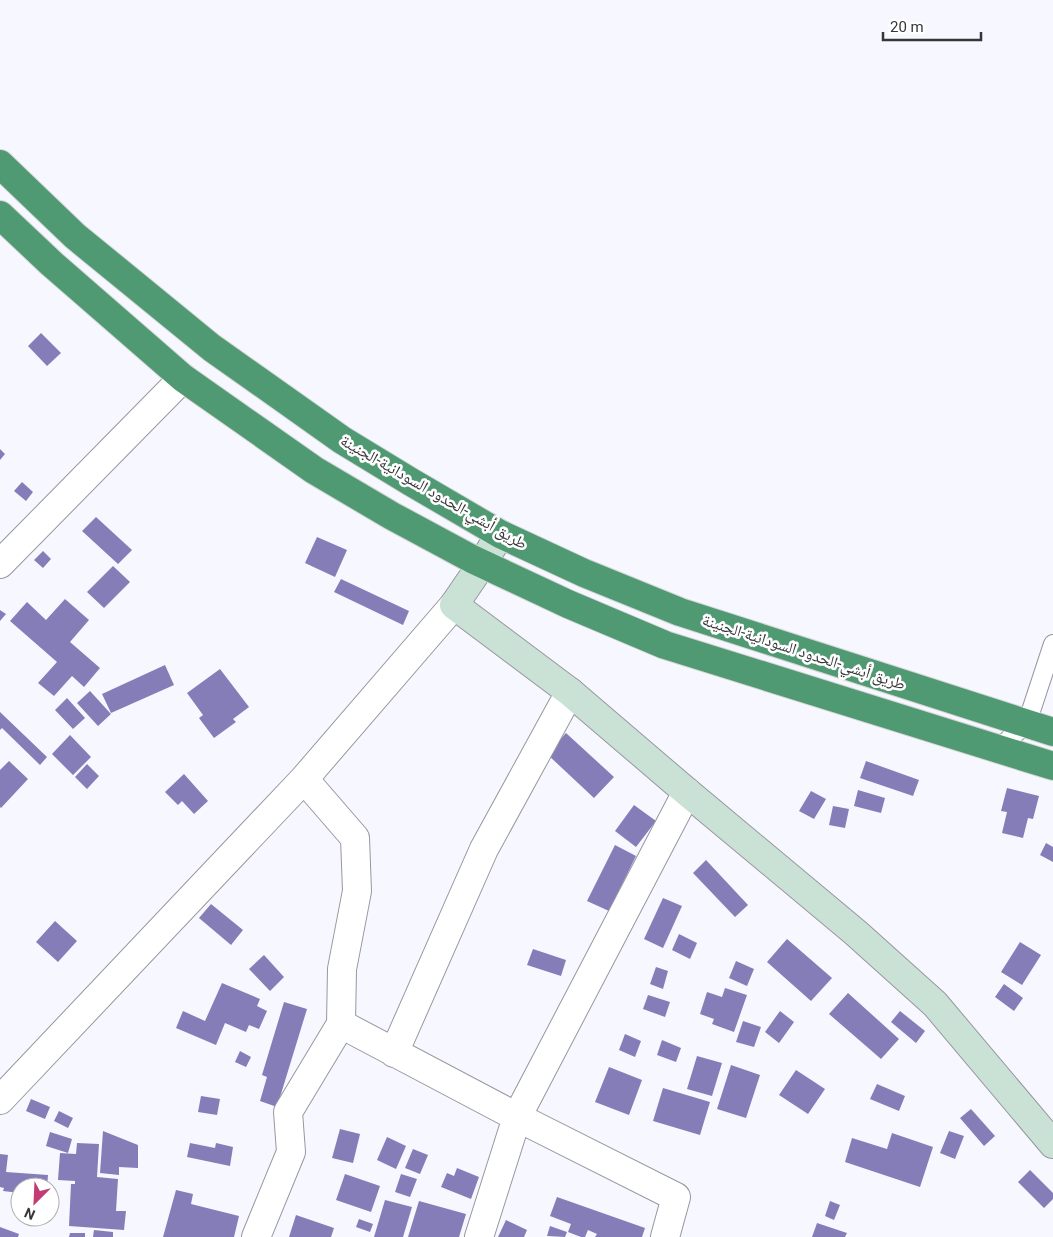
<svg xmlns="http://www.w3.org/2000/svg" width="1053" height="1237" font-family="Roboto,'Noto Naskh Arabic',sans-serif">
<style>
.building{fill:#857db8}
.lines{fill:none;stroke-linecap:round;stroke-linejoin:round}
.lane-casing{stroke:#98979f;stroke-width:20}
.street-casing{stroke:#98979f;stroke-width:30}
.secondary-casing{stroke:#98979f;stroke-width:30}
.highway-casing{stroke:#d7d7d7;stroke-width:30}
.lane{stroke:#fff;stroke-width:18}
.street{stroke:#fff;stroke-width:28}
.secondary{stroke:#cae1d5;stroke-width:28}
.highway{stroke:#4f9a73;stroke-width:28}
.labels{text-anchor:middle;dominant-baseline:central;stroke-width:5;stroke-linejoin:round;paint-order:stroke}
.street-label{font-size:16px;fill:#363639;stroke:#fff}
</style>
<rect width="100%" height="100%" fill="#f7f7ff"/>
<!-- building -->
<path class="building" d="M41,333L61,353L47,366L28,346Z
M0,449L5,454L0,460Z
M22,482L33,492L26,501L14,491Z
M96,517L132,550L118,564L82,531Z
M317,537L347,550L335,577L305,563Z
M43,551L51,559L43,568L34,560Z
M113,566L130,582L104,608L87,592Z
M341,579L409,611L403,625L334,592Z
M65,599L89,620L70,642L100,668L84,687L72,676L54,696L38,683L57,662L10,621L27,602L46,620Z
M0,610L6,614L0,621Z
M165,665L174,685L111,713L102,694Z
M220,669L249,707L233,719L236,722L214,738L199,718L203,715L187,693Z
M90,691L111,714L98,726L77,703Z
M67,698L85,718L73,729L55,710Z
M0,712L47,757L40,765L2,728L0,730Z
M566,733L614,777L594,798L547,754Z
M70,735L91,757L73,775L52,754Z
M9,761L28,779L1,808L0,807V770Z
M866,761L919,780L913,796L860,778Z
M87,764L99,776L87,789L75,777Z
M184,774L208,801L194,814L182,801L178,805L165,792Z
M1007,788L1039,796L1033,819L1028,818L1023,838L1002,833L1007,812L1001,811Z
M858,790L885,798L881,813L854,806Z
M811,791L826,799L814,819L799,811Z
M634,805L656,821L636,847L615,831Z
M833,806L849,809L845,828L829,825Z
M1046,843L1053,847V862L1040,855Z
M615,845L636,856L609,911L587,901Z
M706,860L748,905L735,917L693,873Z
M663,898L682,906L663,948L644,939Z
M211,904L243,930L231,945L199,918Z
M55,921L77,941L58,962L36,942Z
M679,934L697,943L690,959L672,950Z
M787,939L832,978L811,1001L767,962Z
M1020,942L1041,955L1022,985L1001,972Z
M533,949L566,960L561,976L527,965Z
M264,955L284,977L270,991L249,969Z
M736,961L754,969L747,986L729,978Z
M656,967L668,971L663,989L650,984Z
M222,983L260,999L257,1006L267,1011L259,1029L249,1025L246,1032L225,1023L216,1045L176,1028L183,1011L205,1021Z
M1004,984L1023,998L1014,1011L995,997Z
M725,988L747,995L734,1032L712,1024L714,1019L700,1014L707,992L722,997Z
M848,993L899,1039L881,1059L829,1014Z
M648,995L670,1002L665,1017L643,1009Z
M284,1002L307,1009L277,1107L260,1101L267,1077L262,1075Z
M780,1011L794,1022L779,1043L765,1032Z
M900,1011L925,1031L916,1043L891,1022Z
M743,1021L761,1027L754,1047L736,1042Z
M625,1034L641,1041L635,1057L619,1050Z
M662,1040L681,1048L676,1062L657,1055Z
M240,1051L251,1057L246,1067L235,1062Z
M697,1056L722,1063L712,1096L687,1089Z
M731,1065L760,1075L746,1118L717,1109Z
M609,1067L642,1080L629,1115L595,1102Z
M796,1070L825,1089L808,1114L779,1095Z
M877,1084L905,1096L899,1111L870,1099Z
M663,1088L710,1102L700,1135L653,1121Z
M201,1096L220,1099L217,1115L198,1112Z
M31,1099L50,1107L45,1119L26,1111Z
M971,1109L995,1136L984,1146L960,1118Z
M59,1111L73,1118L68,1128L54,1121Z
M340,1129L360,1134L353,1163L332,1158Z
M103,1131L138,1145V1168L119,1167V1175L100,1173Z
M949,1131L964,1136L955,1159L940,1153Z
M50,1132L72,1139L68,1153L46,1146Z
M892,1133L933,1147L920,1187L845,1162L852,1138L887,1149Z
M387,1137L406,1146L396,1169L377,1160Z
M77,1143L99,1144L97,1177L118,1179L116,1211H126L124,1230L69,1226L71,1184H75V1181L58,1180L60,1153L76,1154Z
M190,1143L215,1148L216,1143L233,1147L230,1166L187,1157Z
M413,1149L428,1155L420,1174L405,1168Z
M0,1154L8,1155L6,1172L48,1175L47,1187H20V1193L3,1191L4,1188L0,1187Z
M457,1168L479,1177L471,1199L441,1187L447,1173L454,1176Z
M1030,1170L1053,1193V1199L1044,1208L1018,1182Z
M345,1174L380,1186L371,1212L336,1200Z
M401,1174L417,1179L410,1197L395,1192Z
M176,1190L193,1194L191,1204L239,1216L234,1237H163Z
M557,1197L645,1228L642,1237H595L597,1234L588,1230L585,1237H581L568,1232L571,1224L550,1216Z
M385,1200L412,1207L403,1237H374Z
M419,1201L466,1214L459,1237H408Z
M830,1201L840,1205L834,1220L825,1216Z
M296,1215L334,1228L331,1237H289Z
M359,1219L373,1224L370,1232L356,1227Z
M506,1220L527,1230L524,1237H498Z
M817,1223L847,1233L845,1237H812Z
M550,1226L567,1232L565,1237L547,1236Z
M0,1227L19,1234L18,1237H0Z
M94,1230L113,1232V1237H93Z
M70,1233H85V1237H69Z"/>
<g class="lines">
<defs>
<path id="lane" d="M999,748L1027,723L1053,644"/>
<path id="street" d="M0,564L183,378
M341,1024L517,1117L676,1197L665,1237
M394,1053L484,849L570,692
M0,1100L304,779L454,605
M256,1237L291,1152L288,1112L341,1024L342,969L357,891L355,838L304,779
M479,1237L517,1117L687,792"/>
<path id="secondary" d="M500,534L482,564L454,605L570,692L687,792L856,933L935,1004L1053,1144"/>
<path id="highway" d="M0,164L75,236L212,348L342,440L411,482L500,534L584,573L680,612L1053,732
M0,215L52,264L183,378L314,470L392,516L472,559L568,604L665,645L1053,766"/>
</defs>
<!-- lane casing -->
<use href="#lane" class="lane-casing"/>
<!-- street casing -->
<use href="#street" class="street-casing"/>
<!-- secondary casing -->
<use href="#secondary" class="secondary-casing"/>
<!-- highway casing -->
<use href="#highway" class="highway-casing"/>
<!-- lane -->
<use href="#lane" class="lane"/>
<!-- street -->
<use href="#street" class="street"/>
<!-- secondary -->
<use href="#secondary" class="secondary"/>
<!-- highway -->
<use href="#highway" class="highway"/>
</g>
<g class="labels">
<!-- street labels -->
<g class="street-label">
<text transform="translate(434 492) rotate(30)">طريق أبشي-الحدود السودانية-الجنينة</text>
<text transform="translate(804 652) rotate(18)">طريق أبشي-الحدود السودانية-الجنينة</text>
</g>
</g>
<!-- north arrow -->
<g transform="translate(35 1202) rotate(204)"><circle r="24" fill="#ffffff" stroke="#afafb0"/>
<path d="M0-4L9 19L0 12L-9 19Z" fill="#c43a72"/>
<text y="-8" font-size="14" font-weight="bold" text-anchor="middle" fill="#363639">N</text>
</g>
<!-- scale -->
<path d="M883 32v8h98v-8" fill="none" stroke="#363639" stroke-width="2.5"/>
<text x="890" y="32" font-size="15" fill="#363639" stroke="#ffffff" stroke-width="4" paint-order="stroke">20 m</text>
</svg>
